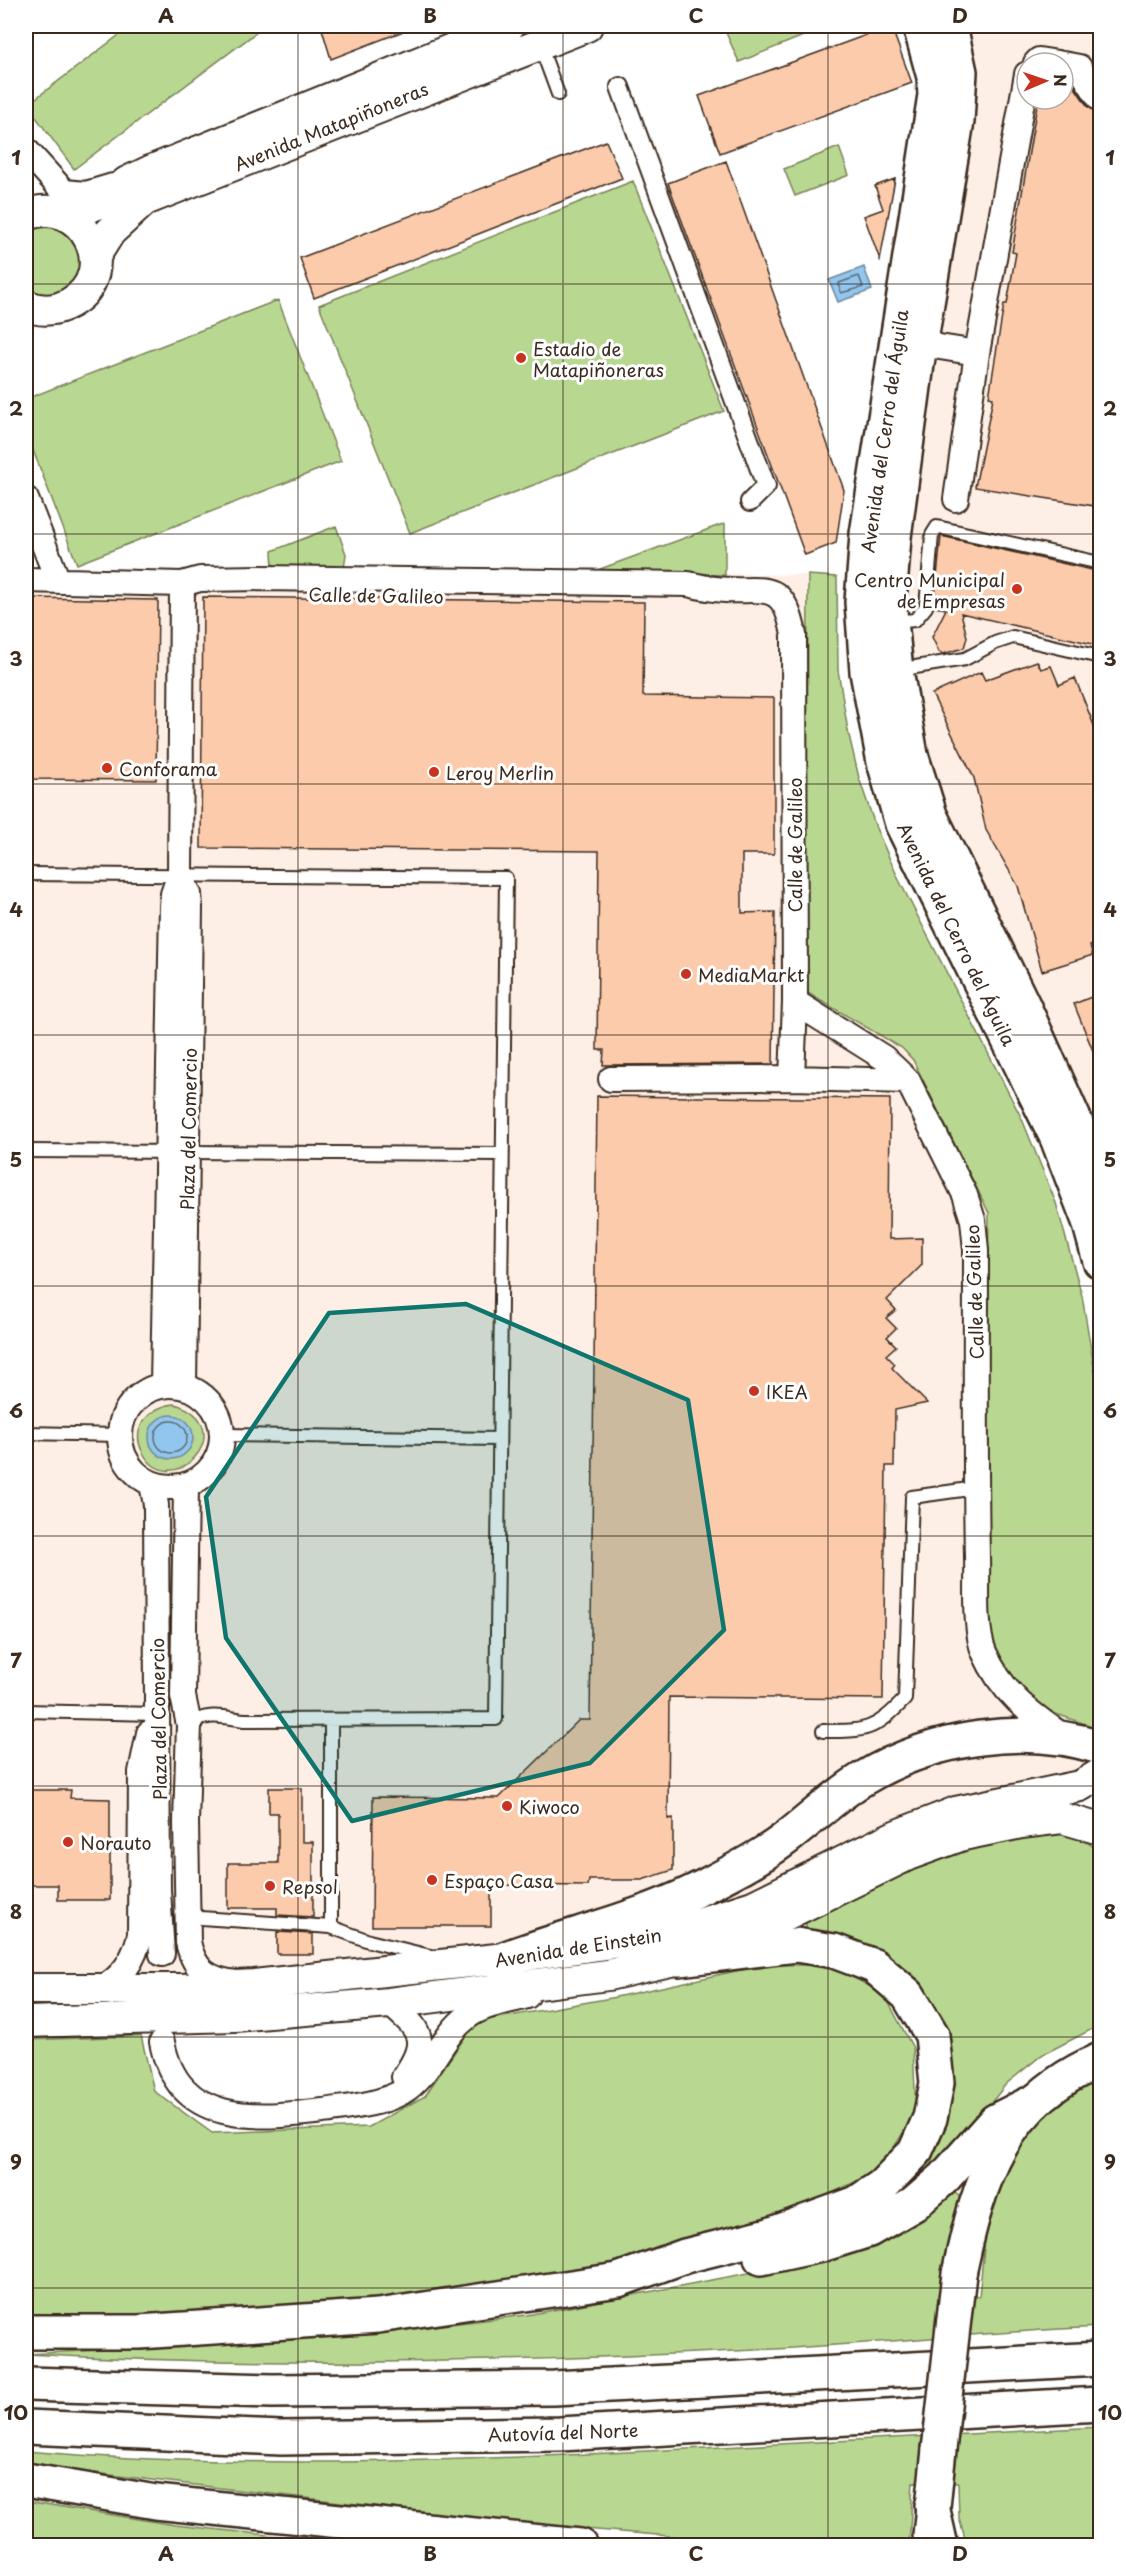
<svg xmlns="http://www.w3.org/2000/svg" width="1126" height="2571" font-family="'Playpen Sans',sans-serif">
<style>
.built{fill:#feefe6;fill-rule:evenodd}
.green{fill:#b8d891;stroke:#7a8158;stroke-width:1.5}
.water{fill:#91c6ee;stroke:#6f889b;stroke-width:1.5}
.lines{fill:none;stroke-linecap:round;stroke-linejoin:round}
.shore{stroke:#5d6871;stroke-width:1.5}
.building{fill:#fccbac;stroke:#3b2a1e;stroke-width:1.5}
.service-casing{stroke:#3b2a1e;stroke-width:16}
.pedestrian-casing{stroke:#3b2a1e;stroke-width:22}
.minor-casing{stroke:#3b2a1e;stroke-width:28}
.tertiary-casing{stroke:#3b2a1e;stroke-width:34}
.secondary-casing{stroke:#3b2a1e;stroke-width:38}
.trunk-casing{stroke:#3b2a1e;stroke-width:38}
.motorway-casing{stroke:#3b2a1e;stroke-width:38}
.service{stroke:#fff;stroke-width:12}
.pedestrian{stroke:#fff;stroke-width:18}
.minor{stroke:#fff;stroke-width:24}
.tertiary{stroke:#fff;stroke-width:30}
.secondary{stroke:#fff;stroke-width:33}
.trunk{stroke:#fff;stroke-width:33}
.motorway{stroke:#fff;stroke-width:33}
.trunk-bridge-casing{stroke:#3b2a1e;stroke-width:38;stroke-linecap:butt}
.trunk-bridge{stroke:#fff;stroke-width:33}
.marked{fill:#0f766e;fill-opacity:0.2;stroke:#0f766e;stroke-width:4.5;stroke-linejoin:round}
.grid{fill:none;stroke:#3b2a1e;stroke-width:1.5;stroke-opacity:0.55}
.poi-dot{fill:#c8321e;stroke:#fff;stroke-width:2}
.labels{text-anchor:middle;dominant-baseline:central;stroke-width:6;stroke-linejoin:round;paint-order:stroke}
.street-label{font-size:18px;fill:#3b2a1e;stroke:#fff}
.poi-label{font-size:18px;fill:#3b2a1e;stroke:#fff;text-anchor:start}
.neatline{fill:none;stroke:#3b2a1e;stroke-width:2}
.grid-label{font-size:20px;text-anchor:middle;font-weight:bold;fill:#3b2a1e}
</style>
<rect width="100%" height="100%" fill="#fff"/>
<filter id="ink" filterUnits="userSpaceOnUse"><feTurbulence type="fractalNoise" baseFrequency=".0167" numOctaves="2"/><feDisplacementMap in="SourceGraphic" scale="12" xChannelSelector="R" yChannelSelector="G"/><feConvolveMatrix kernelMatrix="1 2 1 2 8 2 1 2 1" color-interpolation-filters="sRGB"/></filter>
<g filter="url(#ink)">
<!-- built -->
<path class="built" d="M950,26H1100V1177L930,815L896,671ZM1027,63H1063V99H1027Z
M376,569L808,575L803,886L902,1048L913,1060L989,1213L984,1489L1036,1707L1100,1729V1774L654,1937L26,1989V570Z"/>
<!-- green -->
<path class="green" d="M131,26H265L74,169L27,105Z
M723,26H828L739,62Z
M839,147L849,175L795,196L784,169Z
M633,181L724,411L410,533L319,305Z
M42,223C77,231 83,238 81,274L55,297L32,294L26,290V230Z
M278,300L341,461L77,564L26,432V399Z
M725,524V575L592,572L720,525Z
M336,526L346,554L344,569H273L272,551Z
M808,575L837,577L838,670L848,731L859,778L876,828L899,880L1022,1119L1056,1203L1082,1296L1100,1403V1729L1036,1707L1004,1671L990,1645L984,1489L989,1213L913,1060L902,1048L806,992Z
M175,1404C245,1426 170,1507 142,1451C130,1426 152,1406 175,1404Z
M1068,1828L1100,1852V2025L1042,2055L1006,2084L961,2141L917,2188L910,2182C918,2171 933,2159 938,2146C965,2079 953,2009 895,1964C879,1952 859,1940 839,1935C829,1933 817,1933 807,1932L805,1919C888,1876 974,1839 1068,1828Z
M764,1965H830L884,1994L913,2048L916,2112L880,2170L784,2216L594,2271L308,2307L26,2321V2040L141,2036L154,2091L212,2133L369,2127L425,2096L475,2022L611,1998Z
M1100,2072V2327C985,2332 870,2344 755,2350C512,2363 269,2368 26,2354L237,2343L382,2332L527,2315L817,2260L950,2189L960,2197L938,2295L979,2296C988,2218 985,2161 1051,2105C1065,2092 1084,2083 1100,2072Z
M1100,2427V2545H967L959,2518L958,2483L913,2482L909,2545L754,2546L743,2542L536,2525L26,2465V2451C257,2471 490,2460 722,2447C848,2440 975,2434 1100,2427Z
M26,2501L175,2525L361,2545H26Z"/>
<!-- water -->
<path class="water" d="M864,267L872,290L838,302L829,280Z
M149 1437a22 22 0 1 1 44 0a22 22 0 1 1-44 0Z"/>
<g class="lines">
<!-- shore -->
<path class="shore" d="M859,276L863,287L841,293L839,283Z
M155 1437a16 16 0 1 1 32 0a16 16 0 1 1-32 0Z"/>
</g>
<!-- building -->
<path class="building" d="M321,26H414V27L331,59Z
M891,26L912,83L720,153L699,96Z
M1063,78L1070,80L1088,107L1101,113V507L975,487L993,398L989,397L1004,304H1007L1016,253L1012,252L1038,99H1063Z
M606,141L622,178L314,298L300,258Z
M726,161L844,490L836,543L805,555L668,183Z
M895,179L887,222L880,260L864,216L883,209L875,186Z
M941,536L1101,572V646L961,613L967,637L964,648L943,654L939,652L932,637L946,609L934,607Z
M203,597L644,602L643,696L774,698V854H742V913L775,912L773,1064L603,1065L604,1050H597L599,851L201,848Z
M26,598L158,600L156,780L26,779Z
M1037,661L1041,669L1051,666L1059,685L1075,678L1101,743V942L1090,946L1093,955L1042,971L1018,886L986,830L974,778L932,694L981,672L985,680Z
M1101,993V1068H1100L1074,1004Z
M597,1096L890,1099L889,1239L922,1238V1265L887,1300L896,1310L886,1318L896,1328L887,1337L896,1346L886,1355L895,1364L892,1368L927,1403L895,1410L894,1466H886L883,1699L669,1697L668,1819L673,1818V1870L642,1880H589L588,1886L491,1885V1926H372L373,1797L499,1798L579,1720H590Z
M269,1788H302V1842H313V1917L277,1915V1908H228V1863H278V1813H269Z
M26,1790H71L70,1798L110,1799V1900H58V1885H26Z
M277,1932L313,1934V1954H277Z"/>
<g class="lines">
<defs>
<path id="service" d="M540,45L558,94
M893,622L915,620L926,607L932,535L937,527L1100,563
M897,670L965,659L995,643L1013,637L1100,657
M26,874L506,878L496,1719L244,1720C224,1717 206,1712 189,1725
M26,1151L502,1154
M26,1433L119,1435
M222,1435L499,1439
M26,1711L156,1714
M331,1720V1927L369,1941L430,1956
M823,1731C867,1731 874,1731 905,1699L912,1497L976,1488
M188,1910L201,1918L331,1927"/>
<path id="pedestrian" d="M620,87L766,486L750,502"/>
<path id="minor" d="M1036,63L1039,60L1058,63
M1063,64L1079,67L1100,99
M26,150L64,192L86,194L113,186
M921,344L977,353
M26,499L58,581
M956,499L977,353L1027,74
M26,580L182,584L200,579L261,578L688,584C697,586 706,588 715,589C761,595 783,574 794,635L795,1002L792,1078
M180,874L189,894L190,907L184,1386
M795,1002L884,1058L908,1081L965,1195L973,1220L976,1250C976,1352 975,1455 977,1557C978,1583 974,1628 984,1652C1002,1693 1028,1712 1064,1737
M611,1079L792,1078L908,1081
M120 1436a51 51 0 1 1 102 0a51 51 0 1 1-102 0Z
M163,1385L172,906L173,894L180,874L182,584
M152,1484L156,1505L158,1890L162,1954
M186,1486L183,1696L189,1725L186,1822L188,1942C194,1970 208,1980 236,1983
M100,1989C123,1978 135,1959 140,1934L141,1772L149,1733
M389,2003C421,2030 430,2040 404,2077
M162,2042C178,2126 255,2119 323,2111C349,2107 379,2105 402,2092C432,2074 440,2037 467,2017C484,2004 507,2002 527,1996"/>
<path id="tertiary" d="M26,215C83,192 123,273 70,303C56,311 40,312 26,305
M66,215L103,202L127,182L150,171L509,26
M95,256L110,232L145,200L587,26
M26,1989H182L254,1985L506,1958L655,1937L753,1906L897,1835L956,1812L1080,1786L1100,1774
M26,2022L235,2016L389,2003L608,1975L679,1959L724,1945L908,1855L963,1835L1021,1823L1062,1818L1100,1829"/>
<path id="secondary" d="M920,26L934,77L935,95L867,534L862,602L867,672L884,762L902,824L1057,1138L1089,1221L1100,1261
M950,26L960,72L957,121L917,364L894,537L889,601L896,671L911,755L930,815L1023,1005L1100,1177"/>
<path id="trunk" d="M506,1958C568,1935 636,1920 695,1891C724,1876 755,1861 781,1842C810,1821 834,1796 864,1778C933,1737 1024,1723 1100,1747
M959,2274C979,2178 1003,2101 1100,2060
M930,2535L939,2450"/>
<path id="motorway" d="M761,2258L821,2245L869,2230L914,2204L944,2178L995,2121L1033,2102
M26,2332H139L378,2316L618,2280L685,2256L769,2235L857,2203L882,2186L915,2152L930,2118L937,2083L932,2035L908,1995L874,1966L834,1951L796,1945L679,1959
M26,2384L272,2391L554,2388L1100,2359
M26,2427L281,2438L560,2434L1100,2404
M26,2480L156,2502L580,2546
M932,2506L941,2546"/>
</defs>
<!-- service casing -->
<use href="#service" class="service-casing"/>
<!-- pedestrian casing -->
<use href="#pedestrian" class="pedestrian-casing"/>
<!-- minor casing -->
<use href="#minor" class="minor-casing"/>
<!-- tertiary casing -->
<use href="#tertiary" class="tertiary-casing"/>
<!-- secondary casing -->
<use href="#secondary" class="secondary-casing"/>
<!-- trunk casing -->
<use href="#trunk" class="trunk-casing"/>
<!-- motorway casing -->
<use href="#motorway" class="motorway-casing"/>
<!-- service -->
<use href="#service" class="service"/>
<!-- pedestrian -->
<use href="#pedestrian" class="pedestrian"/>
<!-- minor -->
<use href="#minor" class="minor"/>
<!-- tertiary -->
<use href="#tertiary" class="tertiary"/>
<!-- secondary -->
<use href="#secondary" class="secondary"/>
<!-- trunk -->
<use href="#trunk" class="trunk"/>
<!-- motorway -->
<use href="#motorway" class="motorway"/>
<defs>
<path id="trunk-bridge" d="M939,2450L959,2274"/>
</defs>
<!-- trunk-bridge casing -->
<use href="#trunk-bridge" class="trunk-bridge-casing"/>
<!-- trunk-bridge -->
<use href="#trunk-bridge" class="trunk-bridge"/>
</g>
</g>
<!-- marked area -->
<path class="marked" d="M466,1304L688,1400L724,1630L590,1763L352,1821L226,1638L206,1497L329,1313Z"/>
<!-- grid -->
<path class="grid" d="M298,26V2546M563,26V2546M828,26V2546M26,284H1100M26,534H1100M26,784H1100M26,1035H1100M26,1286H1100M26,1536H1100M26,1786H1100M26,2037H1100M26,2288H1100"/>
<!-- markers -->
<g class="poi-dot">
<circle cx="521" cy="358" r="6"/>
<circle cx="1017" cy="589" r="6"/>
<circle cx="107" cy="768" r="6"/>
<circle cx="434" cy="772" r="6"/>
<circle cx="686" cy="974" r="6"/>
<circle cx="754" cy="1391" r="6"/>
<circle cx="507" cy="1806" r="6"/>
<circle cx="68" cy="1842" r="6"/>
<circle cx="432" cy="1880" r="6"/>
<circle cx="270" cy="1886" r="6"/>
</g>
<g class="labels">
<!-- street labels -->
<g class="street-label">
<text transform="translate(331 126) rotate(-22)">Avenida Matapiñoneras</text>
<text transform="translate(884 431) rotate(-82)">Avenida del Cerro del Águila</text>
<text transform="translate(376 595) rotate(1)">Calle de Galileo</text>
<text transform="translate(794 845) rotate(-90)">Calle de Galileo</text>
<text transform="translate(957 934) rotate(64)">Avenida del Cerro del Águila</text>
<text transform="translate(188 1129) rotate(-89)">Plaza del Comercio</text>
<text transform="translate(974 1292) rotate(-92)">Calle de Galileo</text>
<text transform="translate(158 1719) rotate(-91)">Plaza del Comercio</text>
<text transform="translate(578 1947) rotate(-9)">Avenida de Einstein</text>
<text transform="translate(563 2432) rotate(-2)">Autovía del Norte</text>
</g>
<!-- poi labels -->
<g class="poi-label">
<text x="533" y="348">Estadio de<tspan x="533" dy="21">Matapiñoneras</tspan></text>
<text x="1005" y="579" text-anchor="end">Centro Municipal<tspan x="1005" dy="21">de Empresas</tspan></text>
<text x="119" y="768">Conforama</text>
<text x="446" y="772">Leroy Merlin</text>
<text x="698" y="974">MediaMarkt</text>
<text x="766" y="1391">IKEA</text>
<text x="519" y="1806">Kiwoco</text>
<text x="80" y="1842">Norauto</text>
<text x="444" y="1880">Espaço Casa</text>
<text x="282" y="1886">Repsol</text>
</g>
</g>
<!-- margin -->
<rect width="1126" height="2571" fill="none" stroke="#fff" stroke-width="66"/>
<!-- north arrow -->
<g transform="translate(1045 81) rotate(88)"><circle r="28" fill="#ffffff" stroke="#b1aaa5" stroke-width="1.5"/>
<path d="M0-4.5L10 22L0 15L-10 22Z" fill="#c8321e"/>
<text y="-9" font-size="16" font-weight="bold" text-anchor="middle" fill="#3b2a1e">N</text>
</g>
<rect x="33" y="33" width="1060" height="2505" class="neatline"/>
<g class="grid-label">
<text x="166" y="23">A</text>
<text x="430" y="23">B</text>
<text x="696" y="23">C</text>
<text x="960" y="23">D</text>
<text x="16" y="165">1</text>
<text x="1110" y="165">1</text>
<text x="16" y="416">2</text>
<text x="1110" y="416">2</text>
<text x="16" y="666">3</text>
<text x="1110" y="666">3</text>
<text x="16" y="917">4</text>
<text x="1110" y="917">4</text>
<text x="16" y="1167">5</text>
<text x="1110" y="1167">5</text>
<text x="16" y="1418">6</text>
<text x="1110" y="1418">6</text>
<text x="16" y="1668">7</text>
<text x="1110" y="1668">7</text>
<text x="16" y="1919">8</text>
<text x="1110" y="1919">8</text>
<text x="16" y="2169">9</text>
<text x="1110" y="2169">9</text>
<text x="16" y="2420">10</text>
<text x="1110" y="2420">10</text>
<text x="166" y="2561">A</text>
<text x="430" y="2561">B</text>
<text x="696" y="2561">C</text>
<text x="960" y="2561">D</text>
</g>
</svg>
